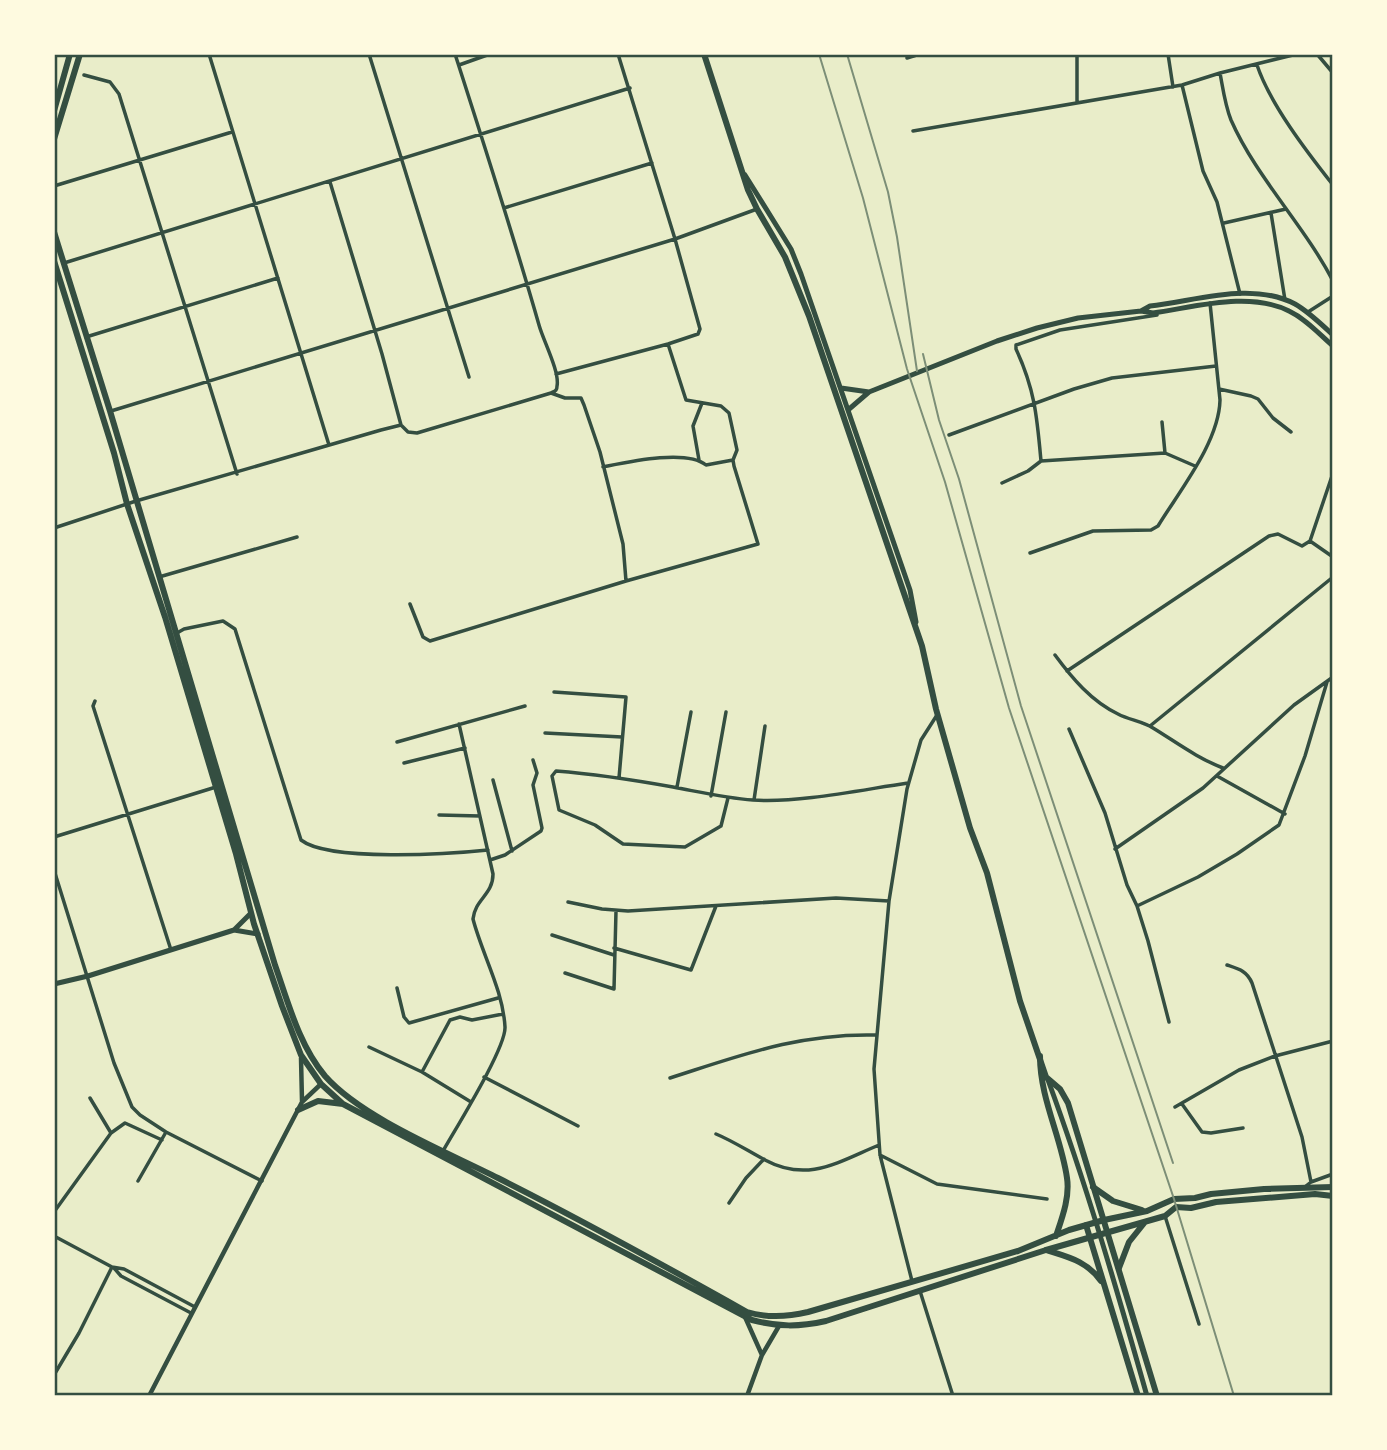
<svg xmlns="http://www.w3.org/2000/svg" width="1387" height="1450" font-family="Raleway,sans-serif">
<style>
.lines{fill:none;stroke-linecap:round;stroke-linejoin:round}
.minor{stroke:#344e41;stroke-width:3.5}
.tertiary{stroke:#344e41;stroke-width:4.5}
.secondary{stroke:#344e41;stroke-width:5}
.primary{stroke:#344e41;stroke-width:6}
.trunk{stroke:#344e41;stroke-width:6}
.rail{stroke:#7c8e77;stroke-width:2}
.neatline{fill:none;stroke:#344e41;stroke-width:2.5}
</style>
<rect width="100%" height="100%" fill="#e9edc9"/>
<g class="lines">
<!-- minor -->
<path class="minor" d="M209,54L329,445
M369,54L469,377
M455,54C484,144 513,234 539,325C543,340 560,372 557,386C557,391 555,391 551,393
M1168,54L1173,87
M1317,54L1333,73
M907,58L920,54
M459,65L490,54
M1257,65C1270,104 1307,152 1333,185
M1220,73C1223,89 1225,105 1231,120C1256,177 1304,225 1333,281
M84,75L110,82L119,94L237,474
M1182,85L1203,171L1217,202L1240,294
M1077,102V54
M913,131L1182,85L1220,73L1297,54
M330,182L382,354L401,425
M54,186L232,132
M504,208L652,163
M1271,213L1285,300
M1224,223L1286,209
M64,263L630,88
M1308,312L1333,296
M86,337L278,278
M556,374L668,344L698,334L700,329L675,239L618,54
M1219,389L1251,396L1258,399L1273,418L1291,432
M551,393L565,398H581L584,405L600,452L623,544L626,581
M111,411L675,239L757,209
M1162,422L1165,453
M949,435L1074,389L1112,378L1216,366
M699,460L693,426L702,403
M1041,461C1037,417 1035,390 1016,349V345L1060,330L1157,315
M1041,461L1165,453L1195,466
M603,467C628,462 686,449 706,465L733,460
M1002,483L1028,471L1041,461
M54,528L136,501L381,430L401,425L408,432L417,433L551,393
M1310,541L1333,473
M1310,541L1333,557
M1030,553L1093,531L1151,530L1158,526C1180,490 1219,442 1220,400L1210,303
M159,577L297,537
M410,604L423,637L430,641L626,581L758,544L734,466L733,460L737,450L729,413L721,406L686,400L668,344
M177,633L184,629L223,621L235,629L301,840C329,862 450,854 488,850
M1055,655C1072,678 1091,701 1118,714C1129,720 1142,721 1153,728C1176,742 1197,758 1223,768
M1067,671L1269,536L1278,534L1302,546L1310,541
M554,692L626,697L619,778
M95,701L93,706L171,950
M1150,726L1333,577
M1069,729L1105,813L1127,885L1137,906L1148,941L1169,1022
M545,733L622,737
M397,742L525,706
M404,763L465,748
M1217,776L1285,814
M493,780L512,851
M677,787L691,712
M711,796L726,712
M728,798L721,826L685,847L623,844L595,825L559,810L552,776L556,771C595,774 634,780 673,787C700,792 725,798 753,800C800,803 860,790 908,783
M754,800L765,726
M439,815L480,816
M54,837L216,787
M1115,849L1203,788L1294,705L1333,677
M490,860L505,855L541,831L542,828L533,785L537,773L533,760
M54,870L114,1063L132,1107L140,1115L166,1132L262,1181
M568,902L602,909L628,911L836,898L889,901
M1137,906L1198,877L1237,854L1279,825L1305,756L1327,682
M552,935L614,955
M614,948L691,970L716,906
M1227,965C1239,969 1247,971 1252,983L1302,1137L1311,1182L1306,1186
M565,973L614,989L616,911
M397,988L404,1017L409,1023L498,998
M369,1047L422,1072L471,1102
M422,1072L450,1020L460,1017L472,1020L503,1014
M484,1077L578,1126
M670,1078C742,1055 799,1033 876,1035
M1182,1104L1202,1132L1211,1133L1243,1128
M1175,1107L1239,1070L1275,1056L1333,1041
M111,1133L125,1123L162,1140
M716,1134C733,1141 748,1151 765,1160C808,1183 838,1162 879,1145
M443,1151C456,1128 506,1048 505,1027C503,990 482,954 473,919C475,899 493,895 493,874L459,724
M880,1155L937,1184L1047,1199
M138,1181L166,1132
M1311,1182L1333,1174
M729,1203L746,1178L764,1159
M54,1212L111,1133L90,1098
M1165,1216L1199,1324
M54,1236L112,1267L124,1269L195,1307
M114,1268L121,1276L191,1313
M912,1281L880,1155L874,1069L889,901L907,789L921,740L937,715
M920,1291L953,1396
M54,1375L79,1333L112,1267"/>
<!-- tertiary -->
<path class="tertiary" d="M301,1058L302,1101
M745,1317L762,1355
M149,1396L302,1102L321,1084
M747,1396L762,1355L779,1326"/>
<!-- secondary -->
<path class="secondary" d="M745,175L791,249L801,274L910,590L916,622
M1141,311L1150,306C1196,301 1251,281 1295,304C1309,312 1321,324 1333,335
M841,388L869,392
M848,410L869,392L997,341L1037,328L1078,318L1141,311L1153,313C1196,307 1249,291 1289,311C1306,319 1319,334 1333,346
M234,930L258,934
M54,984L88,976L234,930L251,913
M1048,1080C1086,1183 1117,1290 1147,1396"/>
<!-- primary -->
<path class="primary" d="M704,54L748,190L757,209L785,257L809,316L922,646L936,709L970,828L987,873L1020,1001L1046,1077L1060,1089L1068,1103L1157,1396
M1086,1225L1138,1396
M1046,1250C1068,1257 1087,1261 1101,1281"/>
<!-- trunk -->
<path class="trunk" d="M54,111L70,54
M54,139L80,54
M54,232L110,411L275,965C288,1002 299,1045 325,1076C362,1118 447,1152 498,1178C582,1220 665,1266 747,1312C767,1318 787,1317 808,1312L1018,1251L1069,1230L1104,1220L1147,1211L1174,1199L1195,1198L1211,1194L1264,1189L1333,1187
M54,261L114,453L127,504L165,617L236,854L254,924L282,1006L301,1055L321,1084L343,1104L752,1320C778,1327 799,1327 826,1321L1046,1250L1165,1216L1176,1207L1191,1208L1216,1202L1315,1194L1333,1196
M1040,1056C1040,1099 1061,1136 1067,1178C1070,1197 1062,1218 1056,1236
M298,1110L318,1101L343,1104
M1093,1187L1113,1201L1142,1210
M1119,1268L1129,1242L1145,1222"/>
<!-- rail -->
<path class="rail" d="M819,54L863,198L907,369L945,482L1009,708L1174,1199L1234,1396
M847,54L888,192L897,237L917,371
M923,354L939,420L959,479L1021,706L1173,1163"/>
</g>
<!-- border -->
<rect width="1387" height="1450" fill="none" stroke="#fefae0" stroke-width="112"/>
<rect x="56" y="56" width="1275" height="1338" class="neatline"/>
</svg>
